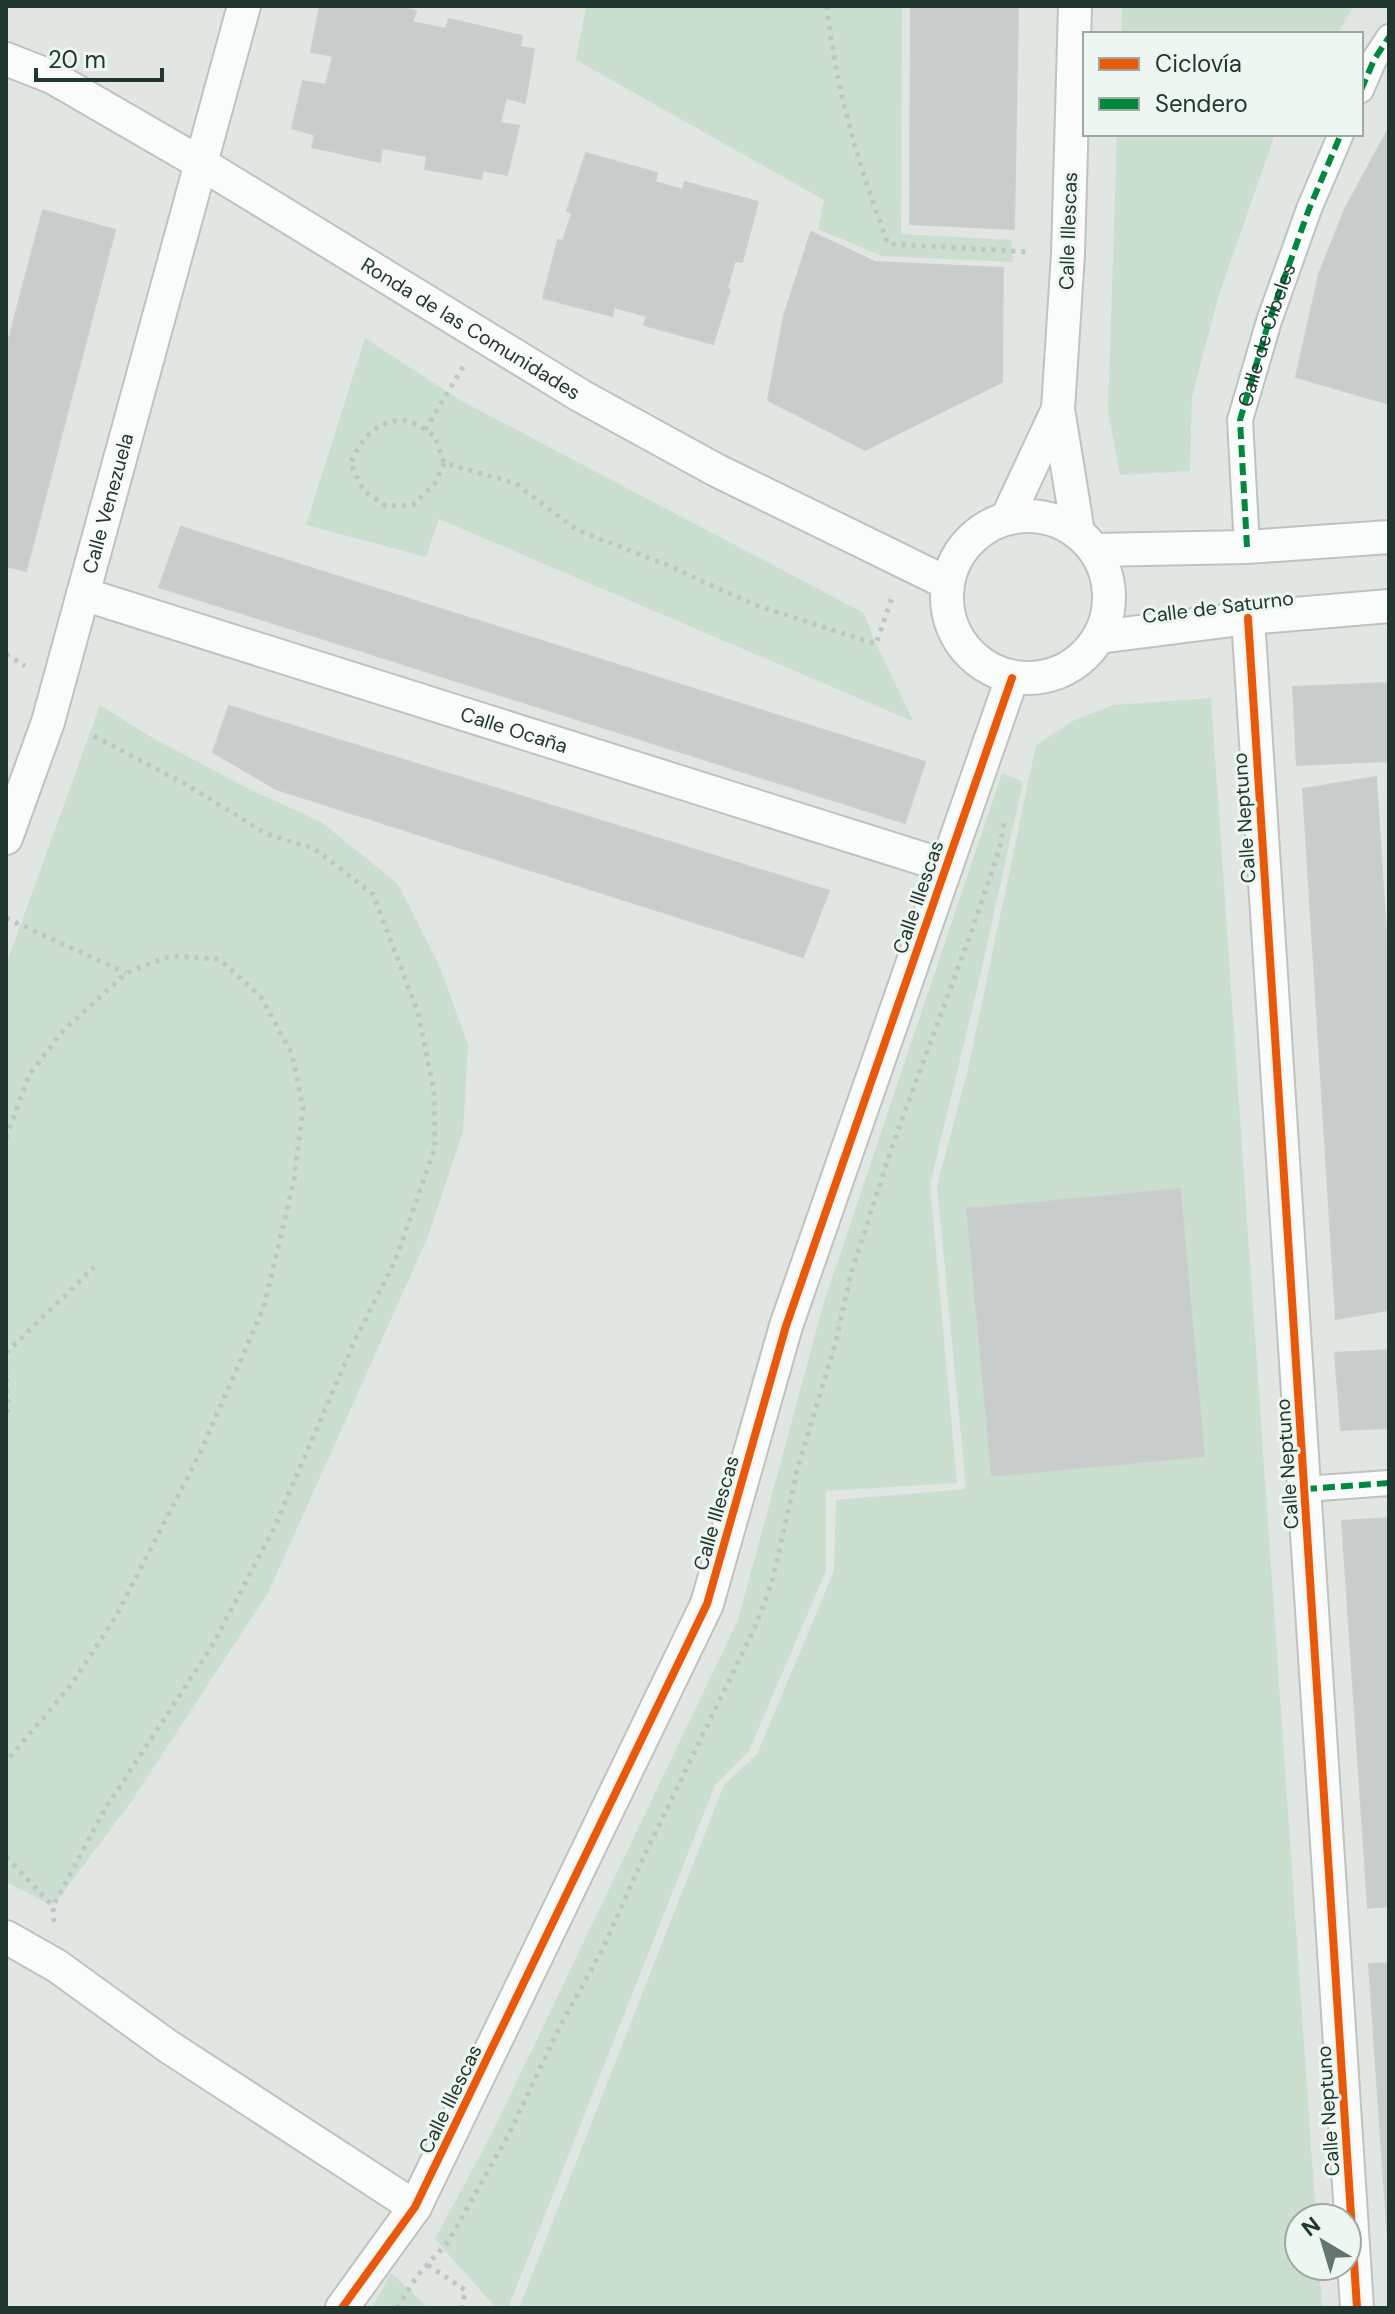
<svg xmlns="http://www.w3.org/2000/svg" width="1395" height="2314" font-family="'DM Sans',sans-serif">
<style>
.green{fill:#cadfcf}
.building{fill:#c8cdcb;stroke:#cacfcc;stroke-width:2}
.lines{fill:none;stroke-linecap:round;stroke-linejoin:round}
.pedestrian-casing{stroke:#bec3c0;stroke-width:28}
.minor-casing{stroke:#bec3c0;stroke-width:36}
.path{stroke:#bfc7c4;stroke-width:5;stroke-dasharray:4 6;stroke-linecap:butt}
.pedestrian{stroke:#fafbfb;stroke-width:24}
.minor{stroke:#fafbfb;stroke-width:32}
.quiet{stroke:#00873e;stroke-width:6;stroke-dasharray:12 6;stroke-linecap:butt}
.cycleway-casing{stroke:#eef6f1;stroke-width:13}
.cycleway{stroke:#e8590c;stroke-width:8}
.labels{text-anchor:middle;dominant-baseline:central;stroke-width:6;stroke-linejoin:round;paint-order:stroke}
.street-label{font-size:20px;fill:#21372f;stroke:#eef6f1}
</style>
<rect width="100%" height="100%" fill="#e1e6e3"/>
<!-- green -->
<path class="green" d="M586,6H902L901,234L1011,240L1013,262L882,256L818,229L824,200L576,60Z
M1122,6H1354L1337,34H1121Z
M1117,134H1275L1218,298L1192,397L1190,471L1120,475L1108,411Z
M365,338L458,399L864,613L876,644L914,722L439,519L426,557L306,525Z
M1211,698L1316,2218H1299V2266H1319L1322,2308H519L724,1785L757,1754L834,1571L836,1500L966,1489L937,1186L968,1069L1036,745L1073,721L1113,705Z
M100,705L151,737L247,788L321,822L398,884L440,967L468,1045L463,1132L427,1239L268,1593L131,1802L53,1906L6,1882V965Z
M1002,773L1023,782L980,976L930,1185L957,1483L826,1491V1571L749,1751L715,1785L508,2308H496L435,2239L490,2137L539,2035L738,1620L824,1302Z
M391,2273L428,2308H372Z"/>
<!-- building -->
<path class="building" d="M320,6H394L416,11L412,22L446,29L449,19L522,36L520,47L534,49L525,103L506,98L500,123L519,126L507,175L483,170L481,179L425,169L427,156L382,148L380,162L312,147L315,135L292,128L303,81L326,85L333,56L311,52Z
M911,6H1018L1014,229L910,224Z
M1389,128V404L1296,377L1319,274L1345,209Z
M586,153L657,173L655,182L683,190L685,182L758,202L742,262L735,261L727,288L730,290L713,344L644,325L647,316L614,307L612,316L543,298L558,240L563,241L572,213L567,211Z
M43,210L115,230L26,571L6,566V350Z
M811,232L875,262L1003,268L1002,382L865,450L768,400L784,316Z
M181,527L925,762L905,823L159,587Z
M1389,683V761L1297,765L1293,687Z
M229,706L829,891L803,957L276,789L213,752Z
M1376,777L1389,980V1310L1336,1319L1303,789Z
M1180,1189L1204,1456L992,1476L967,1209Z
M1389,1350V1428L1341,1430L1335,1353Z
M1389,1518V1906L1368,1908L1342,1521Z
M1389,1963V2257L1369,1964Z"/>
<g class="lines">
<defs>
<g id="pedestrian">
<path d="M1361,90L1374,60L1389,37"/>
<path id="s1" d="M1247,547L1240,420L1269,321L1309,209L1341,134"/>
<path d="M1305,1489L1389,1483"/>
</g>
<g id="minor">
<path d="M1075,6L1068,254L1058,409L1078,532"/>
<path id="s2" d="M6,59L52,77L202,164L581,396L716,470L947,583"/>
<circle cx="1028" cy="597" r="81"/>
<path d="M1007,518L1058,409"/>
<path d="M1095,550L1247,547L1389,537"/>
<path id="s3" d="M83,594L946,866"/>
<path d="M1248,618L1357,2308"/>
<path d="M1099,637L1248,618L1389,606"/>
<path id="s4" d="M6,838L48,722L244,6"/>
<path d="M6,1937L57,1966L169,2047L415,2207"/>
<path d="M342,2308L415,2207L707,1604L786,1326L1012,678"/>
</g>
</defs>
<!-- pedestrian casing -->
<use href="#pedestrian" class="pedestrian-casing"/>
<!-- minor casing -->
<use href="#minor" class="minor-casing"/>
<!-- path -->
<path class="path" d="M827,6C835,88 859,166 888,244L1031,252
M425,430L463,367
M444,463L435,483L413,505L386,506L364,491L350,463C362,440 377,417 407,421C416,422 427,432 435,436L444,463L515,483L577,530L667,565L755,605L876,644L892,597
M6,654L25,666
M6,918L126,973
M6,1138L29,1075L62,1032L126,973L170,956L219,959L261,997L292,1054L303,1108L294,1180L264,1307L200,1453L115,1618L71,1685L6,1762
M6,1353L94,1267
M6,1369L8,1407L6,1416
M6,1857L53,1906
M54,1922L53,1906L105,1809L212,1646L274,1528L356,1338L396,1259L435,1147L434,1091L418,1013L373,894L315,849L267,834L185,784L90,734
M428,2265L465,2290L462,2308
M397,2308L417,2276L448,2242L510,2132L557,2032L603,1948L646,1852L755,1627L772,1582L798,1467L836,1341L851,1273L894,1141L972,930L1000,847L1004,822"/>
<!-- pedestrian -->
<use href="#pedestrian" class="pedestrian"/>
<!-- minor -->
<use href="#minor" class="minor"/>
<!-- quiet -->
<path class="quiet" d="M1361,90L1374,60L1389,37
M1247,547L1240,420L1269,321L1309,209L1341,134
M1305,1489L1389,1483"/>
<defs>
<path id="cycleway" d="M1248,618L1357,2308
M342,2308L415,2207L707,1604L786,1326L1012,678"/>
</defs>
<!-- cycleway casing -->
<use href="#cycleway" class="cycleway-casing"/>
<!-- cycleway -->
<use href="#cycleway" class="cycleway"/>
</g>
<g class="labels">
<!-- street labels -->
<g class="street-label">
<text transform="translate(1068 231) rotate(-88)">Calle Illescas</text>
<text stroke="none"><textPath href="#s2" startOffset="538">Ronda de las Comunidades</textPath></text>
<text stroke="none"><textPath href="#s1" startOffset="216">Calle de Cibeles</textPath></text>
<text stroke="none"><textPath href="#s4" startOffset="350">Calle Venezuela</textPath></text>
<text transform="translate(1218 607) rotate(-7)">Calle de Saturno</text>
<text stroke="none"><textPath href="#s3" startOffset="452">Calle Ocaña</textPath></text>
<text transform="translate(1244 818) rotate(-94)">Calle Neptuno</text>
<text transform="translate(918 897) rotate(-71)">Calle Illescas</text>
<text transform="translate(1287 1464) rotate(-94)">Calle Neptuno</text>
<text transform="translate(716 1513) rotate(-74)">Calle Illescas</text>
<text transform="translate(450 2099) rotate(-64)">Calle Illescas</text>
<text transform="translate(1328 2111) rotate(-94)">Calle Neptuno</text>
</g>
</g>
<!-- border -->
<rect width="1395" height="2314" fill="none" stroke="#21372f" stroke-width="16"/>
<!-- legend -->
<rect x="1083" y="32" width="280" height="104" fill="#eef6f1" stroke="#9caaa3" stroke-width="2"/>
<rect x="1099" y="58" width="40" height="12" fill="#e8590c" stroke="#9caaa3" stroke-width="2"/>
<text x="1155" y="72" font-size="24" fill="#21372f">Ciclovía</text>
<rect x="1099" y="98" width="40" height="12" fill="#00873e" stroke="#9caaa3" stroke-width="2"/>
<text x="1155" y="112" font-size="24" fill="#21372f">Sendero</text>
<!-- north arrow -->
<g transform="translate(1323 2242) rotate(322)"><circle r="38" fill="#eef6f1" stroke="#9caaa3" stroke-width="2"/>
<path d="M0-6L14 30L0 20L-14 30Z" fill="#64746e"/>
<text y="-12" font-size="22" font-weight="bold" text-anchor="middle" fill="#21372f">N</text>
</g>
<!-- scale -->
<path d="M36 68v12h126v-12" fill="none" stroke="#21372f" stroke-width="4"/>
<text x="48" y="68" font-size="24" fill="#21372f" stroke="#eef6f1" stroke-width="6" paint-order="stroke">20 m</text>
</svg>
